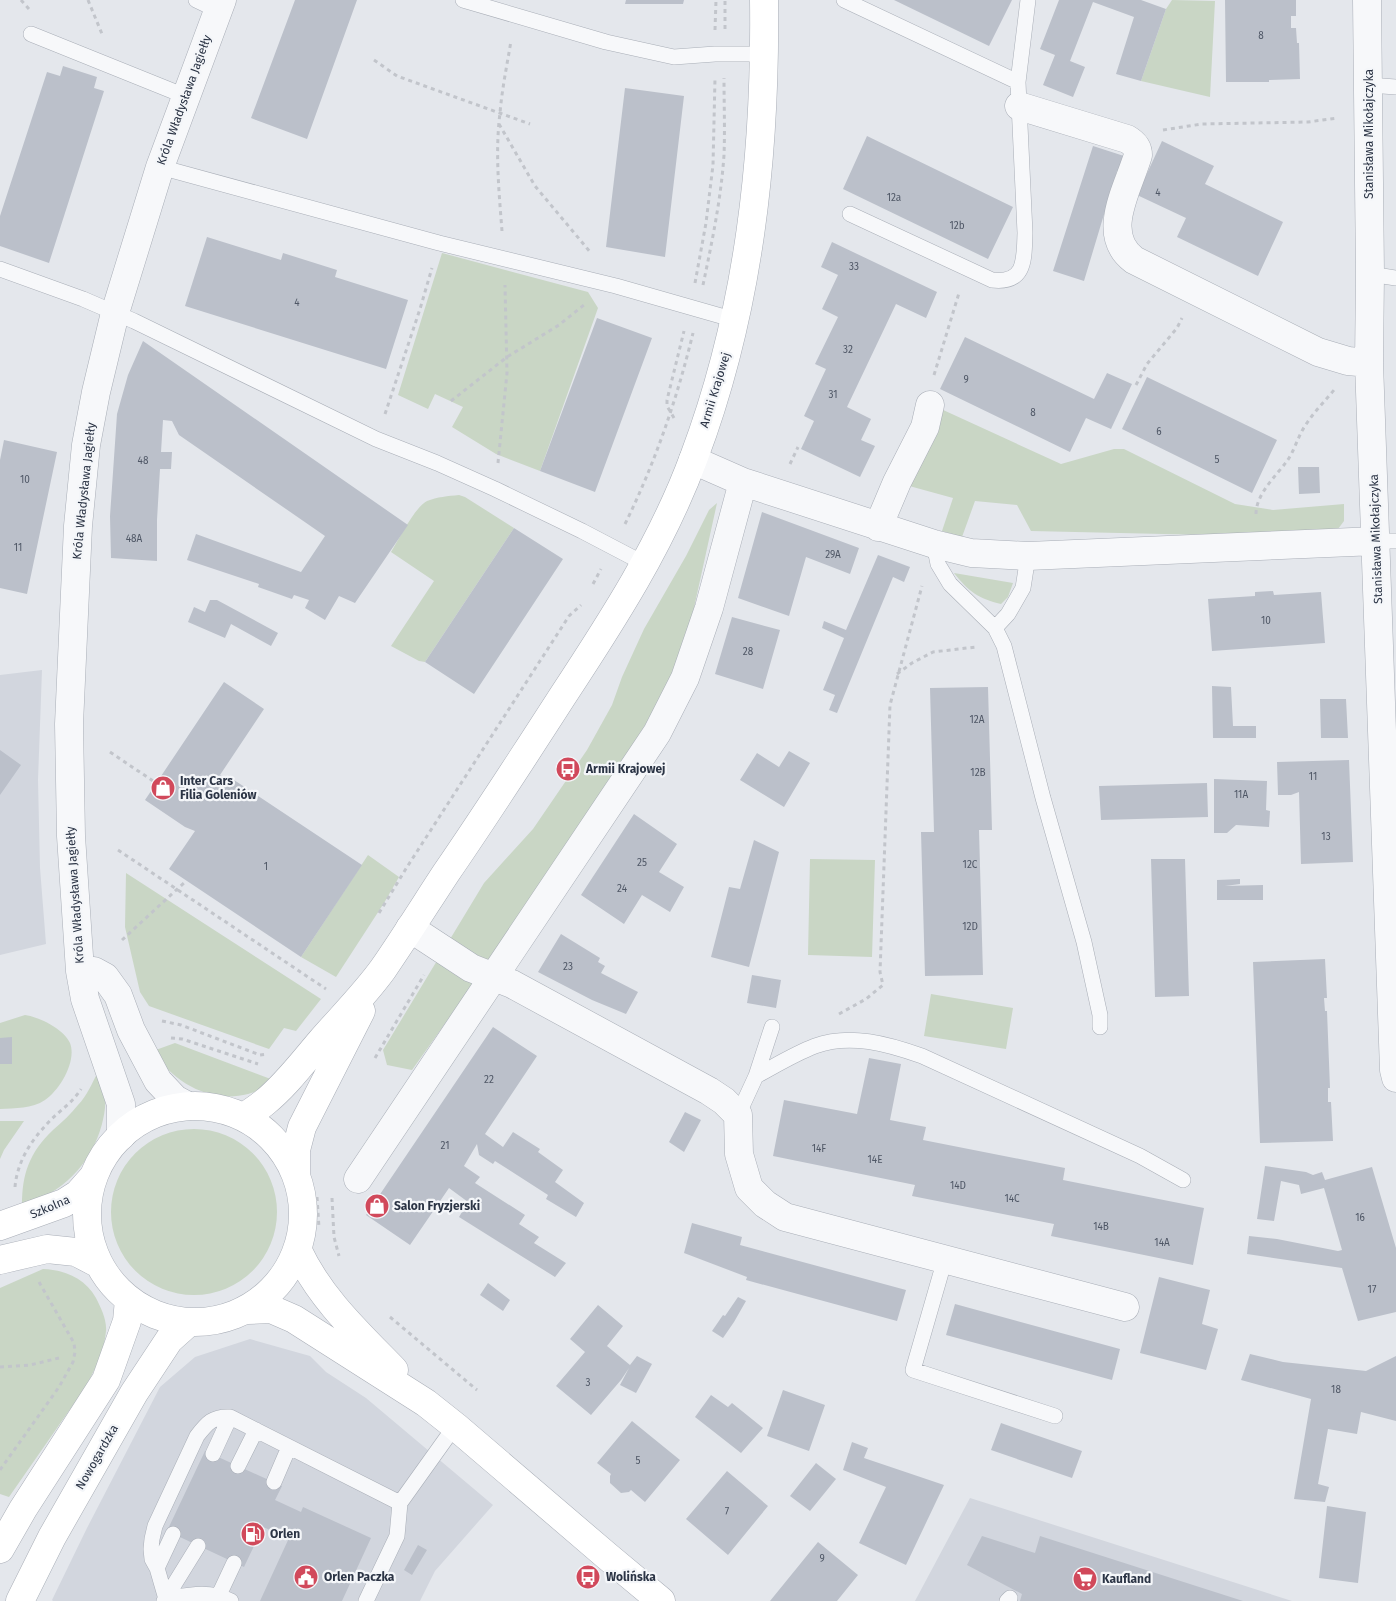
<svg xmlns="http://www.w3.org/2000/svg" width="1396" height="1601" font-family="'Fira Sans',sans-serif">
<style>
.built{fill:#d2d6de}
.green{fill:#c9d6c5}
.building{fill:#bbc0ca}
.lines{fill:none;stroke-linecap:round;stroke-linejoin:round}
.lane-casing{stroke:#a9aeb7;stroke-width:16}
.street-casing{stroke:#a9aeb7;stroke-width:29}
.secondary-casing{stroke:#a9aeb7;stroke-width:29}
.path{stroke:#c2c5cb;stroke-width:3;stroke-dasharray:4 4;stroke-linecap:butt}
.lane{stroke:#f7f8fa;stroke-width:15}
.street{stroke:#f7f8fa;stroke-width:28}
.secondary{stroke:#fff;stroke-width:28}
.labels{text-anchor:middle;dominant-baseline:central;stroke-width:4.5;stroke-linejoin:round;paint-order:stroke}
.number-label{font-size:10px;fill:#4f5766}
.street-label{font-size:12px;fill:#2b3445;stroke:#f4f6f9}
.poi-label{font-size:12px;font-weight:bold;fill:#2b3445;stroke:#f4f6f9;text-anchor:start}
</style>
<rect width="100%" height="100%" fill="#e4e7ec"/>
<!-- built -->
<path class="built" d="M42,670L38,780L40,868L46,944L0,955V675Z
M250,1339L310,1356L326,1372L366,1398L493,1505L435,1571L420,1601H53L52,1600L87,1528L160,1387L195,1357Z
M970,1498L1292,1601H915Z"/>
<!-- green -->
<path class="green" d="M1172,0L1215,1L1210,97L1141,81L1166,9Z
M442,253L588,292L598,308L540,471L496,454L452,427L463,407L435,394L428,409L398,395Z
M941,409L1061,464L1114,449H1124L1235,504L1273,510L1344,504V521L1338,529L1208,535L1031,531L1017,505L975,501L962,537L942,531L953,498L902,484Z
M459,495L465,497L514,528L425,662L419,661L391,646L434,581L391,552C399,539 415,507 427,501C437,497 448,496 459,495Z
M717,503L690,626L673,681L591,811L454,1011L412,1070L387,1065L383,1050L484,883L533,829L587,750L612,705L622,677L644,629L686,556L709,510Z
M954,573L1013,583L1008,597L1001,604C979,599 968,591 954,573Z
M368,855L399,877L384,903L336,977L301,957Z
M810,859L875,860L872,957L808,955Z
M126,873L321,999L296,1031L284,1028L269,1049L149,1006L140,992L125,927Z
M931,994L1013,1008L1006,1049L924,1036Z
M25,1015C39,1017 64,1029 70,1043C77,1061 60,1090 45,1100C32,1109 15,1108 0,1109V1064H12V1038H0V1023Z
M175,1043L276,1081C267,1086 258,1091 248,1094C210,1104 173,1082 153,1051Z
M98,1072C100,1080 104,1089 105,1098C106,1106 104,1116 102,1124C91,1165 62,1193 22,1206C22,1174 29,1153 53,1130C62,1122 71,1114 78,1105C87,1096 92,1083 98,1072Z
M0,1121H24L4,1150L0,1159Z
M111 1212a83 83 0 1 1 166 0a83 83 0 1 1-166 0Z
M43,1269C65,1270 85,1278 96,1298C101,1308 107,1320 106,1331C103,1367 77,1399 57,1428C41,1451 25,1474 9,1497L0,1494V1288Z"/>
<!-- building -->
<path class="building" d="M295,0H357L307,139L251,118Z
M626,0H684L683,4H625Z
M894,0H1012L989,46Z
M1059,0H1141L1166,9L1141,81L1116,74L1134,17L1093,2L1070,61L1085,67L1073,97L1043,85L1055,55L1040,49Z
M1225,0H1296V16H1291V28H1296L1297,43H1299L1300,79L1269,80V82H1226Z
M63,66L97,77L94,88L104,91L49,263L0,246V216L47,72L60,76Z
M625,88L684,96L665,257L606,247Z
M867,136L1013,207L988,259L843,189Z
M1162,141L1214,166L1205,184L1283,222L1258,276L1177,237L1186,218L1137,195Z
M1093,146L1124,156L1119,172L1117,171L1084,281L1053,271Z
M207,237L281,260L283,253L337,270L335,277L408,300L386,369L185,306Z
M832,242L937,292L926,318L896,304L847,407L871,419L861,440L875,446L860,477L801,449L814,421L804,416L826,369L815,364L838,317L822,309L838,275L821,267Z
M597,318L652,338L595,492L540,471Z
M965,337L1094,399L1107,373L1132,384L1111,429L1086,418L1070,452L940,389Z
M143,341L408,525L355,603L339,596L325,620L305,608L309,600L294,595L292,599L258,587L259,584L187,560L196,534L301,572L325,536L179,435L172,421L163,420L161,452H172L171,469H160L157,520V561L111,558L110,516L117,414L128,375Z
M1147,377L1277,440L1252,493L1122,429Z
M4,440L57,452L27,594L0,588V460Z
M1298,467H1319L1320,493L1299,494Z
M762,512L859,548L850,574L806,557L789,616L738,598Z
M514,528L563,559L474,694L425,662Z
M878,555L910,567L904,582L893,577L837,713L829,710L835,695L823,690L844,638L822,628L824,621L846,630Z
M1273,591L1274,595L1321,592L1325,643L1212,651L1208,599L1255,596V592Z
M210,600H217L278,633L271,646L231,624L225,638L188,622L194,607L205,612Z
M732,617L780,630L763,689L715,674Z
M224,682L264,709L220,775L228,781L231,778L362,865L301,957L169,869L195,831L185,827L145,800Z
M1212,686L1231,687L1233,726H1256V738H1213Z
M988,687L992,830H979L983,975L925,976L921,832H934L930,688Z
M1320,699H1346L1348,738H1321Z
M0,750L21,765L0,795Z
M789,751L810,763L784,807L740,780L757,753L779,767Z
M1349,760L1353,862L1301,864L1299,792L1291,795H1278L1277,762Z
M1214,779L1267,781L1266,810L1270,811L1269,827L1236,825L1227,833H1214Z
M1207,783L1208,817L1101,820L1099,786Z
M634,814L677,844L659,872L684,887L670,912L642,895L624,924L581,895Z
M754,840L779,852L749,967L711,957L729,887L740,889Z
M1151,859H1185L1189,996L1155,997Z
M1240,879V884L1225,886L1263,885V900H1217V880Z
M561,934L600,958L598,962L605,966L601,973L638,992L626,1014L592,1000L538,972Z
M1325,959L1327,998H1324L1325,1011H1327L1330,1088H1328V1102H1331L1333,1141L1260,1143L1253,962Z
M752,975L781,980L776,1008L747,1003Z
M493,1027L537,1056L485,1134L503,1147L513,1132L540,1149L538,1152L563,1170L555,1182L584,1203L576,1217L546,1199L548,1195L495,1161L493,1164L479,1155L477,1144L464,1166L480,1177L475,1183L525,1215L519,1224L539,1237L534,1243L566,1263L555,1277L459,1217L468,1202L449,1188L410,1245L366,1215Z
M12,1037V1064H0V1038Z
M869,1058L901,1064L890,1120L926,1127L923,1140L1065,1168L1063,1180L1204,1208L1193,1265L1051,1236L1054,1224L912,1196L915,1185L773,1156L784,1100L857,1114Z
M685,1112L701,1120L684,1152L669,1142Z
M1265,1166L1306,1172L1313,1175L1322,1172L1325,1180L1372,1167L1396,1248V1312L1358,1321L1342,1268L1247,1254L1249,1236L1277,1239L1338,1251L1342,1250L1324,1188L1301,1194L1299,1185L1281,1181L1274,1221L1257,1219Z
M692,1223L742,1237L740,1245L906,1290L897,1321L746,1280L747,1277L684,1253Z
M1159,1277L1210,1290L1202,1324L1218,1329L1206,1370L1140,1353Z
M488,1283L510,1300L503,1311L480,1295Z
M738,1297L746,1301L734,1322L723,1338L712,1331L723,1315L725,1316Z
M955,1304L1120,1349L1112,1380L946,1335Z
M598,1305L623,1326L607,1346L630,1365L637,1356L652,1364L636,1393L620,1385L629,1368L621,1380L591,1415L556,1386L585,1352L570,1339Z
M1250,1354L1283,1362L1366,1371L1396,1356V1421L1361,1412L1357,1434L1328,1429L1318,1484L1329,1487L1325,1502L1294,1499L1311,1399L1241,1380Z
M783,1390L825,1405L809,1451L767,1436Z
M711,1395L728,1407L732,1403L763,1428L741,1453L695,1417Z
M632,1421L680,1460L645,1502L631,1490L629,1492L621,1493L610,1483V1476L611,1474L597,1463Z
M1001,1423L1082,1451L1072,1478L991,1450Z
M852,1442L868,1448L864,1458L944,1485L906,1565L859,1543L886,1487L843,1470Z
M205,1451L282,1486L275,1500L301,1512L303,1507L371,1538L342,1601H260L289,1538L263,1527L244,1567L167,1531Z
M816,1463L836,1479L810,1511L790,1496Z
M727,1471L768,1506L728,1555L686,1519Z
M1327,1506L1366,1512L1358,1583L1319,1578Z
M982,1536L1035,1553L1040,1536L1243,1601H1020L1022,1594L967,1565Z
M818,1542L858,1575L837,1601H770Z
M418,1545L427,1550L412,1575L404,1570Z"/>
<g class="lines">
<defs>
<path id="lane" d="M196,0L217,10
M463,0L606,42L674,57L715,54H764
M844,0L1018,82
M31,34L185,96
M1369,85L1396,87
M160,167L439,243L616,286L735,320
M850,214L992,280C1026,284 1024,259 1025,233L1018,82L1028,0
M0,269L83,299L134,321L376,439L437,463L495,489L582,531L645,564
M1370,274L1396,278
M1376,541H1396
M934,544L938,564L950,584L995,628
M1028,556L1023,588L1008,614L995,628L1004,646L1043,798L1084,942L1100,1015V1027
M756,1076C775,1066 794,1054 815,1046C850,1033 888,1044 922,1056L1140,1156L1183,1180
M738,1115L756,1076L772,1027
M945,1259L913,1370L1055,1416
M230,1417C213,1416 207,1423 197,1436L155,1526L152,1539L151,1549L152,1559L157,1568L166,1599C189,1595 209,1590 231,1601
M213,1454L230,1417L400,1503L455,1426
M238,1466L256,1430
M274,1482L289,1447
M157,1568L173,1534
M219,1595L234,1563
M164,1601L198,1546
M366,1601L397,1536L400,1503
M1007,1601L1010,1598"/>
<path id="street" d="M1367,0L1370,274L1369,363L1394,1070L1396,1078
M1019,106L1127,139C1134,143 1138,147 1138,155C1129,187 1099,234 1134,260L1318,352L1348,361L1369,363
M693,460L743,482L934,544L971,553L1028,556L1376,541
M878,527L897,482L925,427L930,405
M410,928L471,968L512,984L709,1091L724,1101L738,1115L739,1154L749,1188L765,1204L785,1217L1125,1307
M80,971H94L105,977L118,995L131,1030L158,1081L175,1099L188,1106
M121,1136V1104L85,999L80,971L71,836L69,724L78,526L86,445L96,392L115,313L160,167L222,0
M358,1179L657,733L685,678L709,608L743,482"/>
<path id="secondary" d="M87 1214a108 108 0 1 1 216 0a108 108 0 1 1-216 0Z
M244,1117C251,1112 258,1108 265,1102C286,1085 303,1062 321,1041C341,1018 365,994 383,969C405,937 425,905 446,873C486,815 524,756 562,697C612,621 662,544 694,457C749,311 766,156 764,0
M296,1173V1150L302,1127L361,1011
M0,1226L64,1203L78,1194L93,1177
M298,1251C320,1298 358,1333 394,1370
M0,1260L47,1249L76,1252L99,1264
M247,1310L271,1309L294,1319L426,1403L455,1426L607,1556L661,1601
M0,1549L23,1509L106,1380L127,1321L129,1300
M20,1601L52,1537L134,1393L169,1340L188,1323"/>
</defs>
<!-- lane casing -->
<use href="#lane" class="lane-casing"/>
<!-- street casing -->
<use href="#street" class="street-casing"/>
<!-- secondary casing -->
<use href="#secondary" class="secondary-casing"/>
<!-- path -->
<path class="path" d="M21,0L29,9
M88,0L102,34
M725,29V0
M715,30L716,0
M374,60L397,76L530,124
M499,124L535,186L591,253
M1163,130L1202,124L1308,122L1338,118
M502,231C499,192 495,152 500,113C502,89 507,65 511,41
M695,283L706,223L713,165L715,78
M703,285C712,242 721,199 724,155C725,130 724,104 724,78
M934,375L959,293
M1136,385L1147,364L1177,328L1182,318
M451,401L507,357L559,325L584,305
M385,414L420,309L432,268
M674,418L667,406V400L684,331
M498,463L507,373L505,285
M790,464L798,447
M1256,514C1256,494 1276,476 1287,461C1295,450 1298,435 1307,423C1315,411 1325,401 1334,390
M625,524C655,463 677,399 693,333
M593,584L601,569
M897,674L912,663L933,652L976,647
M110,752L156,783
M118,850L326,989
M379,913L407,867L569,616L581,605
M122,940L186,881
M839,1014L866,999L883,985L880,972L890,705L922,586
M162,1021L181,1025L260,1055L268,1054
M171,1038L182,1039L258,1064
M375,1058L424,975
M15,1187C17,1163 30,1142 46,1125C57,1112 72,1104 81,1089
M317,1197L319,1228
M332,1198L334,1237L339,1256
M390,1317L477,1390
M0,1367L30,1365L59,1358
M0,1470L59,1387L73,1362L75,1352L74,1343L39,1282"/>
<!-- lane -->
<use href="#lane" class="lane"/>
<!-- street -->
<use href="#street" class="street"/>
<!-- secondary -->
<use href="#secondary" class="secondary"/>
</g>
<!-- icons -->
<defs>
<symbol id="bus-disc" viewBox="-11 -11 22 22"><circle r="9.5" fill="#d1495b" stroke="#f4f6f9"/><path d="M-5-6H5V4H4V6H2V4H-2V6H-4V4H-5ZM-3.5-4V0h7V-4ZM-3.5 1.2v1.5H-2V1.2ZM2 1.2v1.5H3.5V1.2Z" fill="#fff"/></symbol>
<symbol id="shop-disc" viewBox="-11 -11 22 22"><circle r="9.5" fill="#d1495b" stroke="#f4f6f9"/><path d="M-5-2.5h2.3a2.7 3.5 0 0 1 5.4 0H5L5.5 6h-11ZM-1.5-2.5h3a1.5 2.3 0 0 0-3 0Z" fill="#fff"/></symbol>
<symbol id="fuel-disc" viewBox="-11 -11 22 22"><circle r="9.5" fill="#d1495b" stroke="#f4f6f9"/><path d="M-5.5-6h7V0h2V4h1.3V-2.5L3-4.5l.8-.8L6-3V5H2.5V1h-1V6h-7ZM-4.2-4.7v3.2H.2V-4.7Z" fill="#fff"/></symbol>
<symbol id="civic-disc" viewBox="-11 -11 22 22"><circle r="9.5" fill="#d1495b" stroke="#f4f6f9"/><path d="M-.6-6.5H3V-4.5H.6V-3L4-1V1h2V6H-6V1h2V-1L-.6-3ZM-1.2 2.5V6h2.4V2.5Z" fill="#fff"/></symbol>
<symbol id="supermarket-disc" viewBox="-11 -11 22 22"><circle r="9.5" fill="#d1495b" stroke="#f4f6f9"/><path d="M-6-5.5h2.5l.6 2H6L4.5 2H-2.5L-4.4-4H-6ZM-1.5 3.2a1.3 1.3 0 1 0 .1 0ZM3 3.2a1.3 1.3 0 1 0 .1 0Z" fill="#fff"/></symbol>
</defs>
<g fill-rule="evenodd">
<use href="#bus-disc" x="554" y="755" width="28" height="28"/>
<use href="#shop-disc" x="149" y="774" width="28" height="28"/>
<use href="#shop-disc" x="363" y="1192" width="28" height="28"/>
<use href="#fuel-disc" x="239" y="1520" width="28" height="28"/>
<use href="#civic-disc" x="292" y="1563" width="28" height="28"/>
<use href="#bus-disc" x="574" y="1563" width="28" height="28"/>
<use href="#supermarket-disc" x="1071" y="1565" width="28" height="28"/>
</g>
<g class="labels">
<!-- number labels -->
<g class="number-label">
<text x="1261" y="36">8</text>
<text x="1158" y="193">4</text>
<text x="894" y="198">12a</text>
<text x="957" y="226">12b</text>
<text x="854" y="267">33</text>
<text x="297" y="303">4</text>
<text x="848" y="350">32</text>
<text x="966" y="380">9</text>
<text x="833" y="395">31</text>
<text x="1033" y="413">8</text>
<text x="1159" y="432">6</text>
<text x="1217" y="460">5</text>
<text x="143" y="461">48</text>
<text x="25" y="480">10</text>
<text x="134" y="539">48A</text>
<text x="18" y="548">11</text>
<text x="833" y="555">29A</text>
<text x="1266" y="621">10</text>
<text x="748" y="652">28</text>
<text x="977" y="720">12A</text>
<text x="978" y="773">12B</text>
<text x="1313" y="777">11</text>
<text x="1241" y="795">11A</text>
<text x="1326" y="837">13</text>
<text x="642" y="863">25</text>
<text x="970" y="865">12C</text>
<text x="266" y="867">1</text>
<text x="622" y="889">24</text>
<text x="970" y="927">12D</text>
<text x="568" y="967">23</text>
<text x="489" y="1080">22</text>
<text x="445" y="1146">21</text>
<text x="819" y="1149">14F</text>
<text x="875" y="1160">14E</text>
<text x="958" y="1186">14D</text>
<text x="1012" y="1199">14C</text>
<text x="1360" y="1218">16</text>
<text x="1101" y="1227">14B</text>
<text x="1162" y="1243">14A</text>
<text x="1372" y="1290">17</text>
<text x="588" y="1383">3</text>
<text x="1336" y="1390">18</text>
<text x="638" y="1461">5</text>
<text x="727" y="1512">7</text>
<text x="822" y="1559">9</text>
</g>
<!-- street labels -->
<g class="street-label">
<text transform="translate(184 100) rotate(-70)">Króla Władysława Jagiełły</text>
<text transform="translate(1369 134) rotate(-90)">Stanisława Mikołajczyka</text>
<text transform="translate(715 390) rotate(-73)">Armii Krajowej</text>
<text transform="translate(84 491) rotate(-84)">Króla Władysława Jagiełły</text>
<text transform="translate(1376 539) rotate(-92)">Stanisława Mikołajczyka</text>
<text transform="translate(75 895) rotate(-94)">Króla Władysława Jagiełły</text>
<text transform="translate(50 1207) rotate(-23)">Szkolna</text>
<text transform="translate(97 1457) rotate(-60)">Nowogardzka</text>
</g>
<!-- poi labels -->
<g class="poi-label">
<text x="586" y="769">Armii Krajowej</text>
<text x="180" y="781">Inter Cars<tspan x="180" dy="14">Filia Goleniów</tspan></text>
<text x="394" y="1206">Salon Fryzjerski</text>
<text x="270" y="1534">Orlen</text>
<text x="324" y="1577">Orlen Paczka</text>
<text x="606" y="1577">Wolińska</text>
<text x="1102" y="1579">Kaufland</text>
</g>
</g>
</svg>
